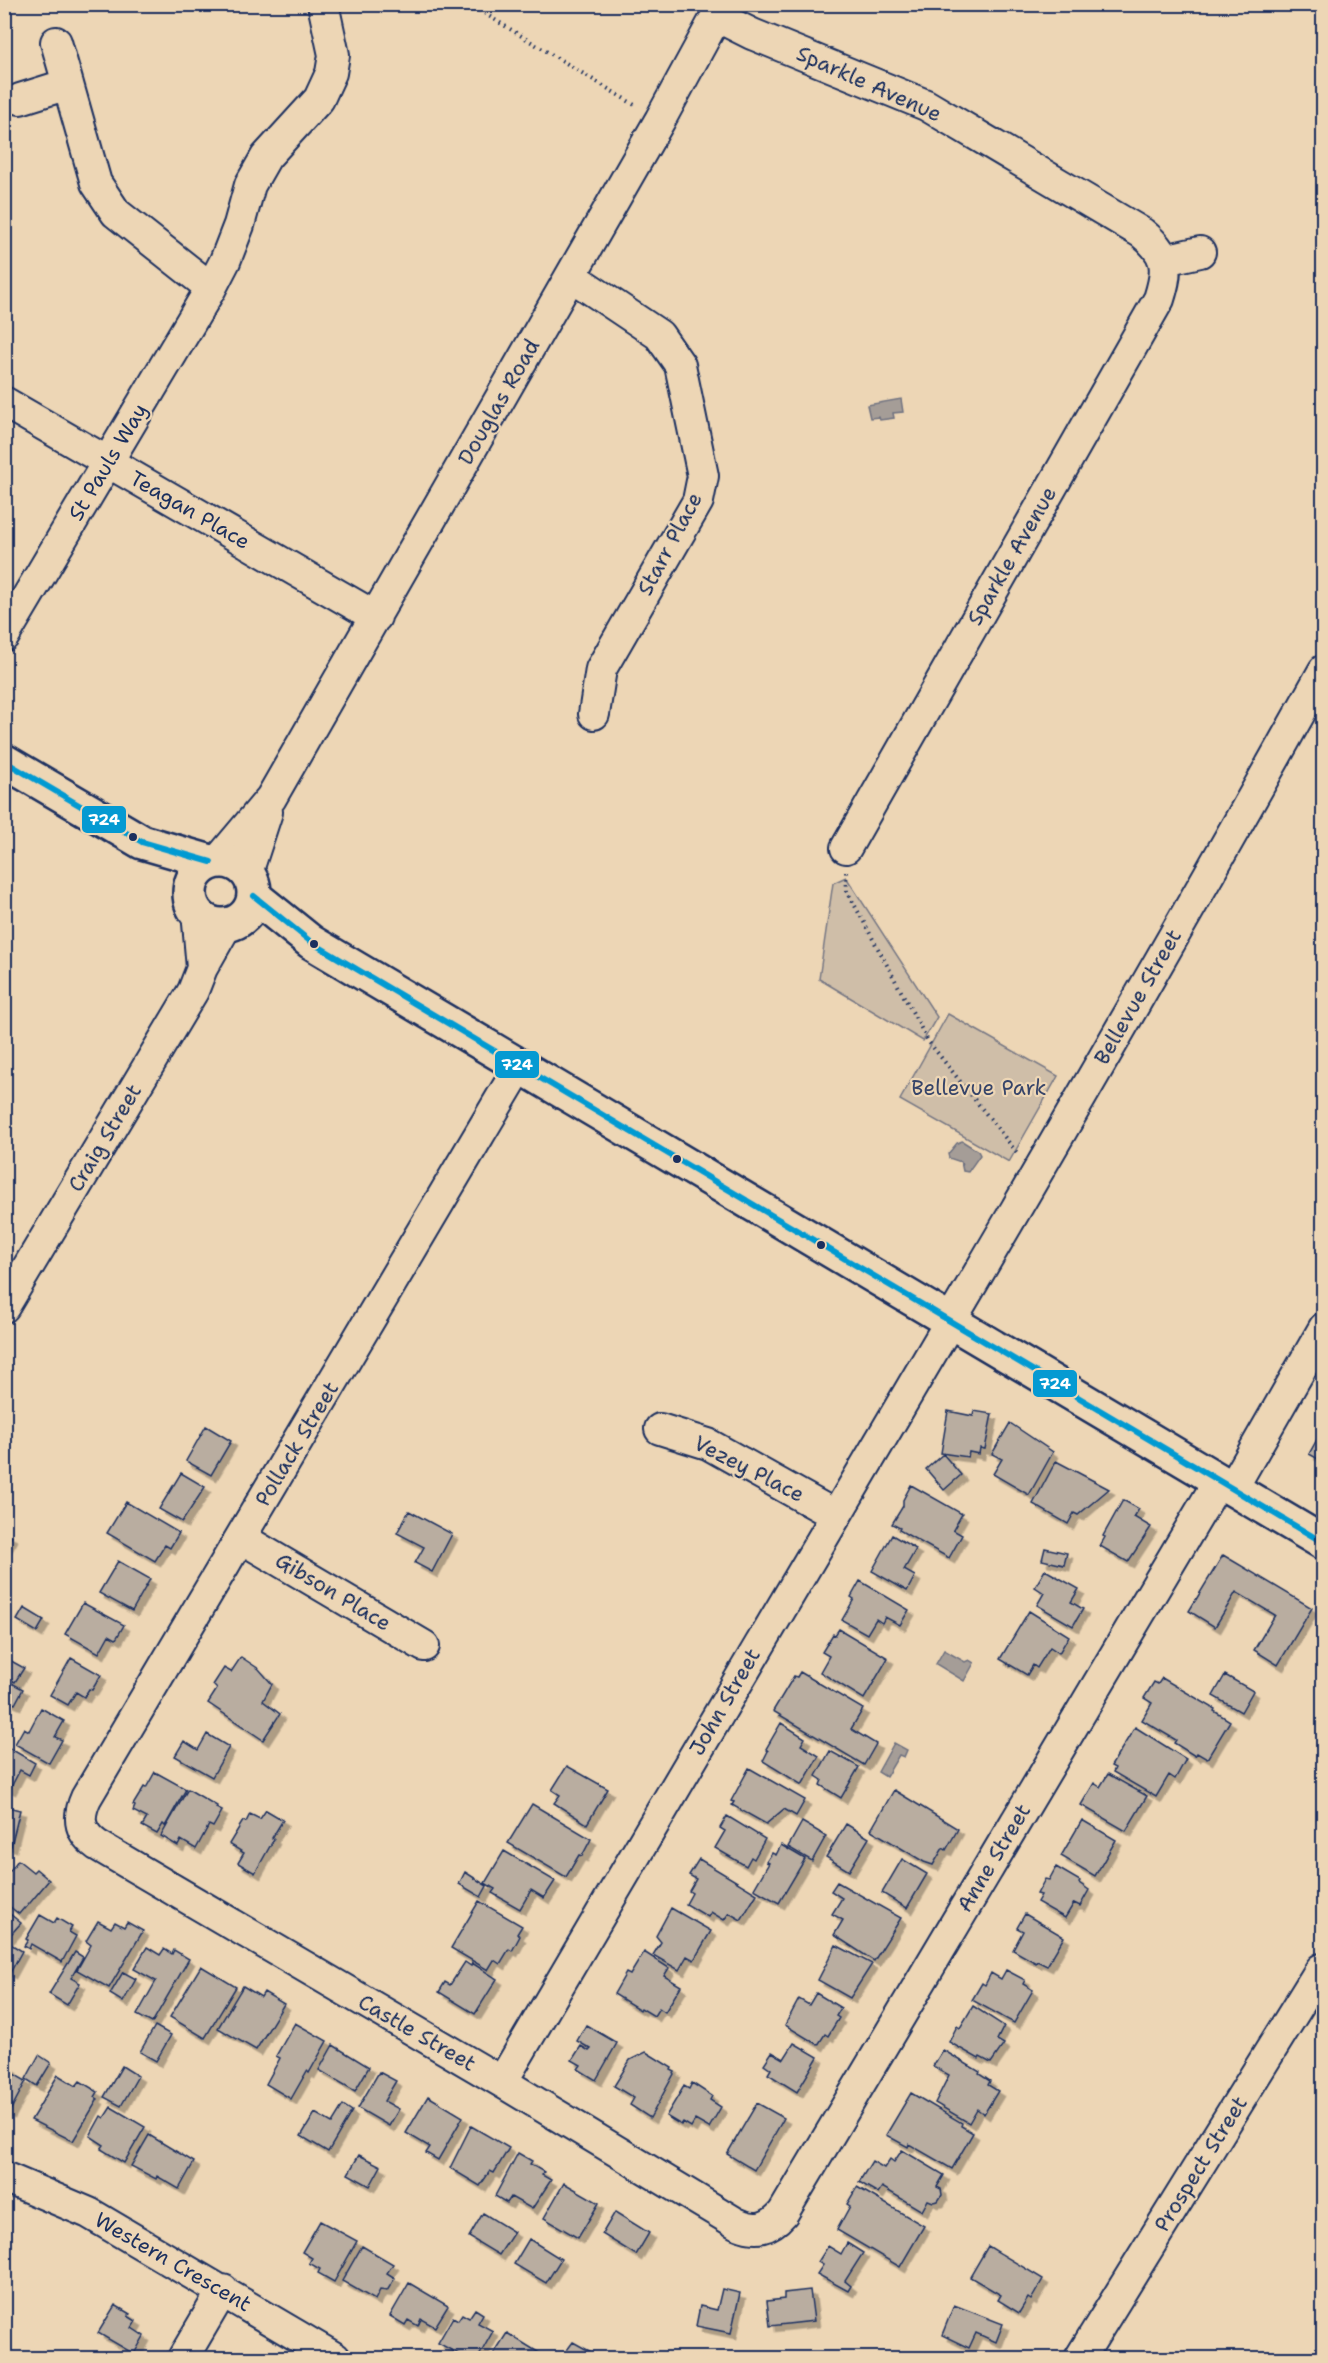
<svg xmlns="http://www.w3.org/2000/svg" width="1328" height="2363" font-family="'Shantell Sans',sans-serif">
<style>
.green{fill:#cfbea8;stroke:#757683;stroke-width:1.5}
.water{fill:#a59d97;stroke:#6e7180;stroke-width:1.5}
.building{fill:#b9ada0;stroke:#1b2f5e;stroke-width:1.5;filter:url(#shadow)}
.lines{fill:none;stroke-linecap:round;stroke-linejoin:round}
.minor-casing{stroke:#1b2f5e;stroke-width:34}
.major-casing{stroke:#1b2f5e;stroke-width:38}
.path{stroke:#1b2f5e;stroke-width:4;stroke-dasharray:1.5 4.5;stroke-linecap:butt}
.minor{stroke:#edd6b5;stroke-width:30}
.major{stroke:#edd6b5;stroke-width:33}
.bus-1-casing{stroke:#edd6b5;stroke-width:10}
.bus-1{stroke:#059ad2;stroke-width:6}
.bus-dot{fill:#1b2f5e;stroke:#edd6b5;stroke-width:2}
.labels{text-anchor:middle;dominant-baseline:central;stroke-width:4.5;stroke-linejoin:round;paint-order:stroke}
.street-label{font-size:21px;fill:#1b2f5e;stroke:#edd6b5}
.park-label{font-size:21px;fill:#364469;stroke:#edd6b5}
.line-badge{stroke:#edd6b5;stroke-width:2}
.badge-label{font-size:16px;text-anchor:middle;font-weight:bold;fill:#fff}
</style>
<defs>
<filter id="shadow"><feDropShadow dx="5.5" dy="5.5" stdDeviation="0" flood-color="#0004"/></filter>
</defs>
<rect width="100%" height="100%" fill="#edd6b5"/>
<filter id="ink" filterUnits="userSpaceOnUse"><feTurbulence type="fractalNoise" baseFrequency=".0167" numOctaves="2"/><feDisplacementMap in="SourceGraphic" scale="12" xChannelSelector="R" yChannelSelector="G"/><feConvolveMatrix kernelMatrix="1 2 1 2 8 2 1 2 1" color-interpolation-filters="sRGB"/></filter>
<g filter="url(#ink)">
<!-- green -->
<path class="green" d="M846,877L937,1017L923,1041L819,979L833,883Z
M948,1014L1058,1076L1009,1162L900,1100Z"/>
<!-- water -->
<path class="water" d="M901,399L903,412L893,413L894,418L880,420L879,417L870,418L867,405Z
M962,1141L978,1151L980,1155L968,1172L963,1171L961,1162L949,1158L948,1154L957,1143Z
M944,1650L965,1662L969,1660L974,1663L964,1681L936,1664Z
M894,1743L907,1750L904,1757L899,1755L886,1777L878,1772Z"/>
<!-- building -->
<path class="building" d="M948,1411L973,1416L974,1411L992,1414L985,1449L980,1448L979,1454L969,1452L968,1457L941,1453Z
M1010,1423L1053,1452L1029,1495L993,1474L1002,1459L992,1454Z
M206,1426L231,1441L211,1475L186,1461Z
M1324,1427V1462L1309,1454Z
M943,1454L961,1475L944,1490L926,1469Z
M1056,1461L1109,1489L1078,1515L1074,1513L1068,1524L1033,1504Z
M181,1473L205,1487L182,1522L159,1509Z
M911,1485L962,1514L953,1530L962,1535L949,1558L899,1530L900,1528L892,1524L903,1506V1500Z
M1123,1500L1139,1509L1134,1517L1151,1527L1128,1562L1100,1546L1105,1537L1103,1536Z
M126,1502L179,1533L170,1548L165,1545L155,1561L107,1533Z
M409,1511L452,1534L432,1572L415,1563L424,1547L397,1533Z
M4,1532L12,1536L4,1550Z
M892,1535L916,1549L904,1570L915,1576L907,1591L872,1571Z
M1045,1548L1067,1553L1064,1565L1042,1560Z
M1223,1555L1312,1608L1278,1665L1254,1650L1275,1615L1236,1592L1215,1627L1189,1611Z
M118,1561L150,1579L132,1611L99,1593Z
M1045,1570L1079,1589L1071,1602L1083,1609L1073,1626L1037,1605L1044,1593L1035,1587Z
M860,1581L909,1610L900,1625L885,1617L882,1623L876,1619L867,1634L842,1620L854,1599L851,1597Z
M83,1603L124,1625L116,1639L109,1635L99,1653L65,1634Z
M24,1608L44,1620L37,1632L17,1620Z
M1029,1611L1069,1636L1059,1653L1050,1647L1037,1668L1033,1665L1027,1675L1000,1659Z
M839,1629L888,1658L864,1699L820,1672L829,1656L822,1652L833,1634L835,1635Z
M4,1657L24,1668L15,1682L4,1676Z
M241,1657L259,1669L272,1684L263,1701L280,1714L263,1740L208,1703L217,1689L213,1685L224,1668L231,1672Z
M71,1658L101,1675L92,1690L89,1689L84,1697L76,1692L68,1705L50,1695Z
M800,1672L863,1709L851,1729L876,1744L864,1765L773,1711L794,1676L797,1677Z
M1225,1675L1253,1691L1241,1712L1213,1696Z
M1162,1678L1215,1709L1214,1711L1230,1721L1207,1759L1197,1753L1195,1756L1174,1743L1176,1740L1142,1720L1152,1703L1144,1698L1154,1682L1158,1684Z
M4,1679L23,1689L15,1704L4,1699Z
M41,1708L64,1721L55,1737L62,1740L49,1763L15,1744L24,1728L29,1731Z
M781,1723L805,1738L801,1745L819,1756L802,1785L763,1761L768,1751L766,1749Z
M1135,1727L1186,1759L1175,1779L1169,1775L1156,1797L1113,1772L1115,1768L1111,1766Z
M207,1734L229,1747L212,1777L175,1756L184,1741L198,1750Z
M4,1745L35,1763L29,1775L20,1770L10,1789L4,1786Z
M830,1751L859,1767L841,1798L820,1785L822,1780L816,1776Z
M567,1766L608,1789L587,1824L554,1803L560,1795L552,1790Z
M749,1768L805,1800L796,1816L784,1809L766,1824L732,1805L734,1802L731,1801Z
M155,1772L186,1789L165,1826L163,1824L157,1834L142,1826L147,1818L133,1811L135,1806L133,1805L144,1787L146,1788Z
M1108,1774L1147,1796L1126,1831L1081,1805L1094,1783L1100,1787Z
M188,1789L217,1806L216,1808L222,1811L213,1827L209,1825L196,1849L181,1840L178,1846L161,1836Z
M894,1790L958,1829L946,1850L943,1848L933,1865L924,1862L871,1830Z
M532,1804L591,1839L582,1856L579,1855L566,1877L508,1843Z
M4,1806L20,1810L11,1846L4,1844Z
M266,1810L283,1820L272,1838L274,1839L255,1873L238,1863L244,1853L229,1844L243,1821L246,1822L250,1814L260,1819Z
M727,1816L765,1839L754,1859L751,1857L746,1866L715,1848L725,1831L720,1828Z
M1082,1820L1116,1840L1095,1876L1061,1856Z
M802,1822L826,1836L812,1861L788,1847Z
M846,1824L869,1838L849,1871L826,1857Z
M781,1845L805,1859L779,1903L754,1889L769,1863L766,1862L772,1853L776,1855Z
M504,1851L555,1881L544,1898L531,1890L520,1909L492,1893L495,1889L485,1883Z
M699,1859L757,1894L741,1920L729,1913L724,1920L711,1912L708,1917L686,1904L692,1893L689,1891L696,1879L689,1875Z
M902,1859L927,1874L907,1908L882,1893Z
M18,1860L33,1872L36,1869L49,1880L25,1909L24,1908L19,1914L4,1902V1870L6,1868L10,1871Z
M1056,1867L1080,1881L1079,1883L1089,1890L1080,1906L1074,1903L1065,1918L1037,1902L1041,1895L1037,1894L1045,1879L1049,1880Z
M465,1872L487,1886L481,1897L459,1884Z
M837,1882L901,1918L874,1961L834,1935L843,1920L832,1914L842,1898L831,1891Z
M479,1901L522,1926L517,1934L520,1936L512,1951L509,1949L500,1964L494,1960L488,1970L451,1948Z
M671,1908L711,1931L694,1960L687,1956L679,1970L653,1955L661,1942L656,1936Z
M4,1909L21,1923L4,1942Z
M1025,1914L1064,1937L1047,1966L1037,1961L1036,1963L1013,1950L1023,1931L1017,1928Z
M40,1915L54,1923L57,1918L72,1927L69,1932L76,1936L62,1962L31,1944L29,1949L24,1946L28,1940L26,1939Z
M98,1921L111,1928L115,1922L124,1927L127,1922L143,1931L109,1988L77,1970L91,1945L86,1941Z
M9,1943L22,1951L10,1973L4,1970V1951Z
M836,1945L872,1964L850,1998L818,1980Z
M147,1947L160,1955L164,1949L172,1954L174,1950L189,1959L152,2023L137,2015L156,1981L134,1969Z
M75,1952L83,1957L71,1978L80,1983L67,2005L49,1994Z
M644,1952L669,1968L664,1976L681,1986L665,2012L659,2008L654,2016L641,2008L640,2010L614,1994L626,1973L630,1975Z
M465,1962L471,1966L472,1963L497,1979L475,2014L439,1992L445,1982L450,1985Z
M201,1966L236,1987L205,2038L170,2017Z
M1006,1970L1025,1980L1023,1984L1033,1990L1014,2023L972,2000L982,1983L985,1985L991,1973L1001,1979Z
M123,1972L136,1979L123,2002L110,1994Z
M243,1986L261,1997L264,1992L284,2004L256,2050L218,2028Z
M816,1993L841,2008L836,2016L839,2018L828,2036L825,2034L818,2045L785,2025L799,1999L809,2005Z
M973,2006L1004,2026L997,2040L1004,2044L991,2063L980,2057L979,2059L949,2042L957,2026L960,2028Z
M295,2023L327,2041L309,2073L307,2071L291,2099L266,2084L280,2058L276,2056Z
M586,2025L617,2043L596,2080L578,2069L581,2065L572,2060L581,2046L589,2051L591,2049L577,2041Z
M155,2026L171,2035L156,2061L140,2052Z
M794,2043L818,2057L797,2092L768,2074L771,2069L764,2064L772,2052L784,2059Z
M333,2045L369,2067L355,2091L319,2070Z
M943,2050L980,2072L979,2074L990,2081L988,2085L998,2091L984,2114L977,2109L969,2123L935,2103L949,2075L933,2066Z
M646,2052L672,2068L671,2070L675,2072L650,2118L630,2105L634,2098L614,2086L630,2060Z
M39,2055L51,2063L37,2086L26,2079Z
M4,2064L12,2068L10,2072L26,2081L9,2113L4,2111Z
M122,2066L138,2076L121,2106L104,2097Z
M379,2072L396,2081L384,2101L399,2109L389,2126L358,2108Z
M58,2075L76,2086L80,2081L98,2092L95,2097L98,2099L73,2141L31,2120Z
M692,2083L712,2096L710,2100L721,2107L709,2128L695,2120L691,2127L683,2122L681,2125L666,2116L684,2086L689,2089Z
M911,2093L962,2123L961,2126L973,2133L952,2169L909,2144L908,2147L886,2135Z
M428,2096L463,2117L438,2160L426,2153L430,2147L406,2133Z
M757,2103L784,2118L754,2170L727,2154Z
M343,2105L352,2111L328,2152L301,2136L315,2113L332,2123Z
M111,2107L145,2127L124,2163L101,2149L104,2145L90,2136L101,2116L104,2118Z
M471,2126L509,2148L494,2173L490,2171L480,2186L450,2168Z
M149,2135L194,2162L179,2189L157,2176L156,2179L131,2166Z
M902,2150L944,2175L937,2187L941,2189L942,2195L938,2201L933,2202L928,2200L922,2211L882,2187L878,2193L859,2182L872,2161L884,2168L890,2159L894,2162Z
M518,2153L532,2161L530,2164L544,2172L542,2175L551,2180L532,2209L511,2197L507,2203L495,2196Z
M359,2155L381,2166L370,2186L348,2174Z
M564,2183L599,2203L578,2238L544,2218Z
M857,2187L924,2226L900,2267L837,2230L850,2206L847,2204Z
M615,2212L649,2233L636,2255L602,2234Z
M483,2213L514,2232L499,2255L469,2237Z
M320,2221L357,2241L334,2282L318,2273L320,2269L309,2263L312,2258L302,2252Z
M529,2239L561,2259L546,2283L514,2264Z
M847,2243L863,2253L845,2281L851,2286L848,2291L817,2274L823,2265L818,2262L828,2246L841,2254Z
M362,2246L393,2264L387,2273L395,2278L387,2291L380,2290L375,2300L342,2281Z
M988,2246L1043,2279L1031,2300L1028,2298L1019,2313L998,2300L1001,2295L970,2277Z
M409,2283L448,2306L435,2327L421,2319L418,2326L408,2320L405,2325L390,2316Z
M722,2289L740,2293L731,2333L696,2326L700,2306L717,2310Z
M810,2290L814,2321L770,2326L767,2301L784,2299V2293Z
M115,2305L130,2314L128,2316L136,2321L132,2328L144,2336L134,2354L98,2333Z
M954,2305L1003,2324L996,2342L976,2333L969,2348L942,2335Z
M475,2309L483,2314L478,2323L493,2331L478,2358H466L438,2343L453,2317L458,2320L462,2314L469,2318Z
M507,2333L541,2354L538,2358H491Z
M573,2342L602,2358H561Z"/>
<g class="lines">
<defs>
<path id="minor" d="M716,16L752,34L926,105L1142,233C1168,254 1169,268 1159,299L846,848
M56,42L96,183L116,213L211,288
M20,99L68,84
M1164,260L1200,252
M571,276L659,335L680,365L703,476L698,501L601,669L594,714
M4,402L376,617
M4,636L211,288L225,261L239,225L250,185L266,157L319,99L331,73L334,55L323,4
M218,861L271,798L660,120L723,4
M247,873L267,812
M197,912L202,968
M520,1066L86,1798C77,1818 79,1832 97,1845L502,2082L736,2223C756,2232 769,2229 783,2213L1218,1482
M4,1307L193,991L202,968L227,924
M660,1429L708,1444L835,1515
M1232,1489L1324,1328
M241,1538L424,1646
M502,2082C777,1613 1059,1146 1324,670
M4,2177L89,2213L335,2358
M183,2358L223,2290
M1080,2358L1321,1969L1324,1971"/>
<path id="major" d="M4,761L142,842L211,862
M190 893a32 32 0 1 1 64 0a32 32 0 1 1-64 0Z
M254,896L311,942L1324,1543"/>
</defs>
<!-- minor casing -->
<use href="#minor" class="minor-casing"/>
<!-- major casing -->
<use href="#major" class="major-casing"/>
<!-- path -->
<path class="path" d="M469,4L638,107
M846,872L847,891L928,1041L1018,1154"/>
<!-- minor -->
<use href="#minor" class="minor"/>
<!-- major -->
<use href="#major" class="major"/>
<defs>
<path id="bus-1" d="M4,761L142,842L211,862
M254,896L311,942L1324,1543"/>
</defs>
<!-- bus-1 casing -->
<use href="#bus-1" class="bus-1-casing"/>
<!-- bus-1 -->
<use href="#bus-1" class="bus-1"/>
</g>
</g>
<!-- markers -->
<g class="bus-dot">
<circle cx="133" cy="837" r="5"/>
<circle cx="314" cy="944" r="5"/>
<circle cx="677" cy="1159" r="5"/>
<circle cx="821" cy="1245" r="5"/>
</g>
<g class="labels">
<!-- street labels -->
<g class="street-label">
<text transform="translate(869 84) rotate(24)">Sparkle Avenue</text>
<text transform="translate(499 402) rotate(-60)">Douglas Road</text>
<text transform="translate(108 462) rotate(-59)">St Pauls Way</text>
<text transform="translate(190 510) rotate(30)">Teagan Place</text>
<text transform="translate(670 544) rotate(-62)">Starr Place</text>
<text transform="translate(1012 556) rotate(-60)">Sparkle Avenue</text>
<text transform="translate(1138 997) rotate(-60)">Bellevue Street</text>
<text transform="translate(105 1138) rotate(-59)">Craig Street</text>
<text transform="translate(297 1444) rotate(-59)">Pollack Street</text>
<text transform="translate(749 1469) rotate(27)">Vezey Place</text>
<text transform="translate(333 1592) rotate(31)">Gibson Place</text>
<text transform="translate(725 1702) rotate(-60)">John Street</text>
<text transform="translate(994 1858) rotate(-59)">Anne Street</text>
<text transform="translate(417 2033) rotate(30)">Castle Street</text>
<text transform="translate(1201 2164) rotate(-58)">Prospect Street</text>
<text transform="translate(173 2262) rotate(30)">Western Crescent</text>
</g>
<!-- park labels -->
<g class="park-label">
<text x="979" y="1088">Bellevue Park</text>
</g>
</g>
<g class="line-badge">
<rect x="81" y="805" width="46" height="29" rx="6" fill="#059ad2"/>
<rect x="494" y="1050" width="46" height="29" rx="6" fill="#059ad2"/>
<rect x="1032" y="1369" width="46" height="29" rx="6" fill="#059ad2"/>
</g>
<g class="badge-label">
<text x="104" y="825">724</text>
<text x="517" y="1070">724</text>
<text x="1055" y="1389">724</text>
</g>
<!-- margin -->
<rect width="1328" height="2363" fill="none" stroke="#edd6b5" stroke-width="24"/>
<rect x="12" y="12" width="1304" height="2339" fill="none" stroke="#1b2f5e" stroke-width="2" filter="url(#ink)"/>
</svg>
